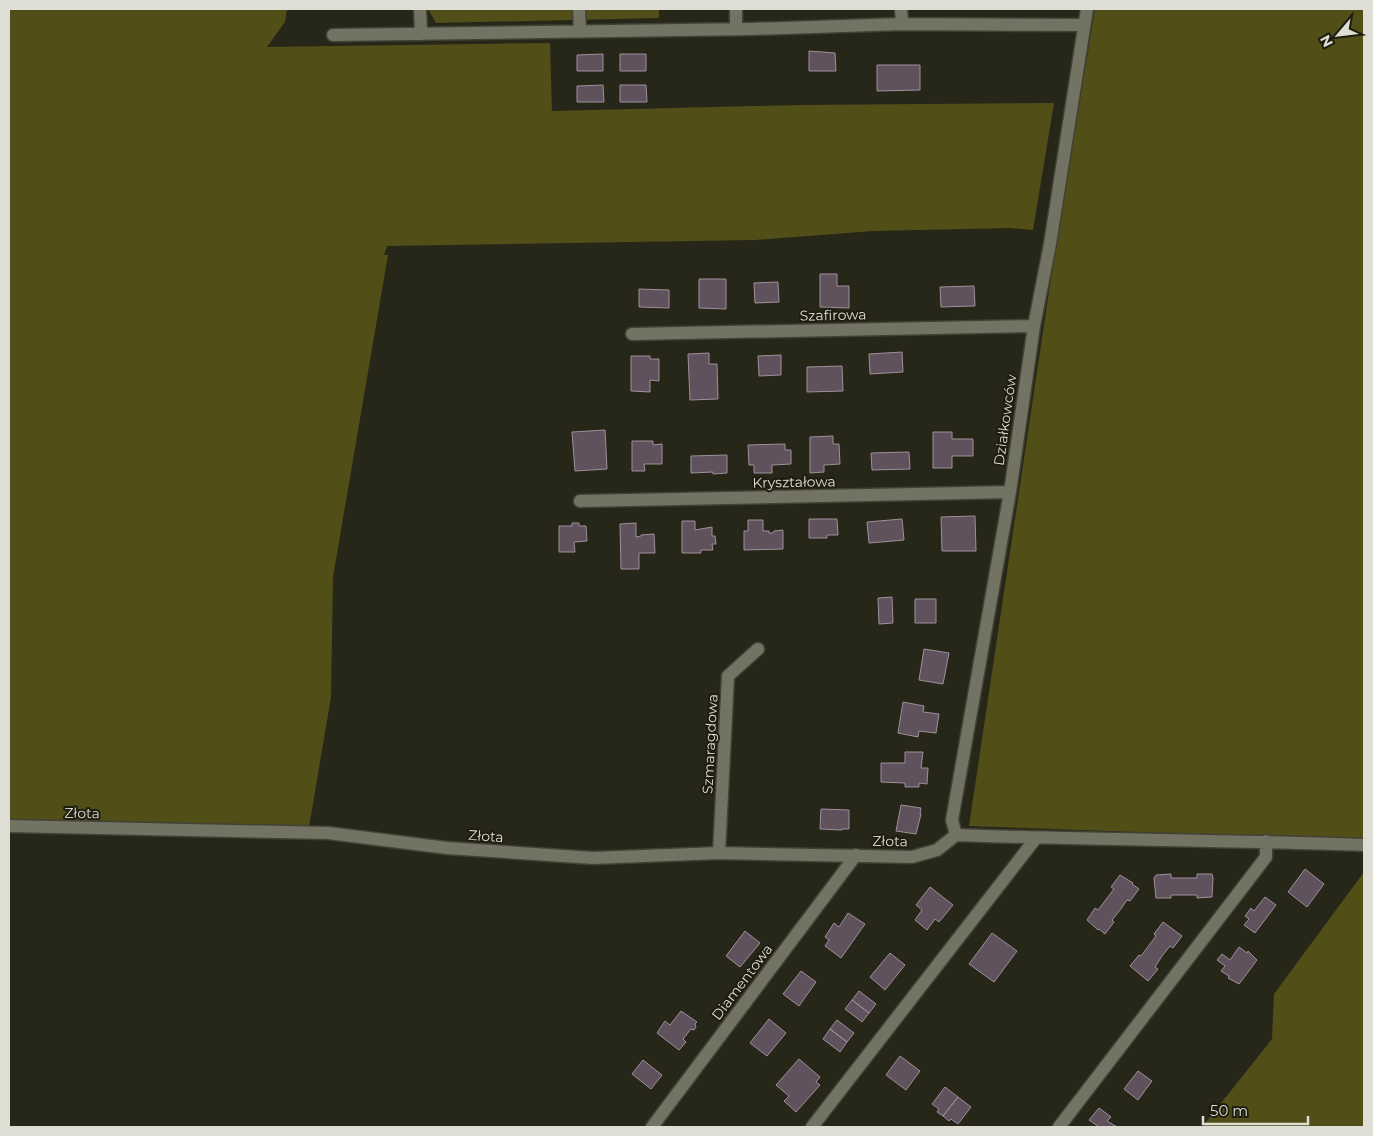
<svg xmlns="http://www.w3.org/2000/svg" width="1373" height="1136" font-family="Montserrat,sans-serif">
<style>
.green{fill:#514e18}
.building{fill:#5f525c;stroke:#9f909b}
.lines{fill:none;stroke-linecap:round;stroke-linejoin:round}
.minor-casing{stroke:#414136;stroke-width:15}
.minor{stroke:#737363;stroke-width:12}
.labels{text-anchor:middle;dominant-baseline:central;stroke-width:4;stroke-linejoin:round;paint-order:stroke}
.street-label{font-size:14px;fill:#deded5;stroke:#1e1d10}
</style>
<rect width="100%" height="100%" fill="#272719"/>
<!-- green -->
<path class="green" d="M9,9H287L285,22L267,47L550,43L552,111L800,105L1054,103L1033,230L1010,228L873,231L755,240L387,246L384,255H388L333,577L331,697L307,839L9,831Z
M428,9H659V18L436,23Z
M1095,9H1364V840L969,826L1057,238Z
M1364,872V1127H1202L1272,1039L1274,994Z"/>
<!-- building -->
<path class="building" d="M809,51L835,53L836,71H809Z
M603,54V71H577V55Z
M620,54H646V71H620Z
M877,65H920V90L877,91Z
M603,85L604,102H577V86Z
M620,85H646L647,102H620Z
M820,274H837V286H849V308L820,307Z
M699,279H726V309L699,308Z
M778,282L779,302L755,303L754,283Z
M974,286L975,306L941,307L940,287Z
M639,289L669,290V308L639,307Z
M902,352L903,372L870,374L869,354Z
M709,353V364H717L718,399L690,400L688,354Z
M781,355V375L759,376L758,356Z
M631,356H650V359H659V381L650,380V392L631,391Z
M842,366L843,391L807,392V367Z
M605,430L607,469L575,471L572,432Z
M933,432H952V439H973V456H952V468H933Z
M833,436V444H839L840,464L824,465V472L810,473V437Z
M632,441H653V445L662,444V464H644L645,471H632Z
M785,444V450H791V464L772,465V473H754V465H749L748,445Z
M909,452L910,469L872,470L871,453Z
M727,455V473L713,474V472L691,473V456Z
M975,516L976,551H942L941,517Z
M809,519H837L838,535H827V538H809Z
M902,519L904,540L869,543L867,522Z
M748,520H763V531H769V533H773L774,531L783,530V549L744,550V531H748Z
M682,521H695V530L712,527V536H715L716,544H712L713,550H701V553H682Z
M572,523H579V526H586L587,541L574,542L575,552H559V526H572Z
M636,523V537L641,536V535L654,534L655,553H639V569H621L620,524Z
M892,597L893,623L879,624L878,598Z
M915,599H936V623H915Z
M924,649L949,653L943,684L919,680Z
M903,702L924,706L923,712L939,714L936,733L919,731L918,737L898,733Z
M905,752H923L921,768H928L927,784L919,783V787H905V783L881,782V763H905Z
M901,805L921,808L920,814H921L916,834L896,831Z
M821,809L849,810V829H842V830L820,829Z
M1305,869L1324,884L1307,907L1288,892Z
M1171,874V878H1197V874H1212L1213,878L1212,897L1197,898V895H1171V898H1156L1154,878L1156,875Z
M1120,875L1133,883L1132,884L1139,889L1130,901L1127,900L1120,910L1112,920L1114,922L1105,934L1099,929L1098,930L1087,920L1095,908L1098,910L1114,889L1111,887Z
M930,887L953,905L939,922L935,919L927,930L915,920L922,910L916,905Z
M1265,897L1276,905L1255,933L1244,925L1249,919L1245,916L1251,908L1254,911Z
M848,913L865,924L841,958L825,946L829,940L825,937L834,923L839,927Z
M1163,922L1182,936L1173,948L1170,946L1162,956L1155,967L1158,969L1148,981L1130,966L1139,955L1141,956L1156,936L1154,934Z
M745,931L760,943L740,967L726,956Z
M992,933L1017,951L994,982L969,964Z
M1239,947L1247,953L1248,951L1257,960L1239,984L1228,978L1229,976L1221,971L1225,966L1217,960L1222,954L1230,960Z
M890,953L905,965L885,990L870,977Z
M801,971L816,982L799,1006L783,994Z
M859,991L876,1004L869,1013L852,1000Z
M852,1000L869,1013L862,1022L845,1009Z
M681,1011L697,1022L695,1024L696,1027L694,1030L691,1029L683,1039L686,1042L679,1050L657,1033L665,1021L670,1025Z
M769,1019L786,1033L767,1056L750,1043Z
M837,1020L854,1033L847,1042L830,1029Z
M830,1029L847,1042L840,1052L823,1039Z
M900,1056L920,1071L906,1090L886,1075Z
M799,1059L820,1077L816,1082L820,1085L796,1112L784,1101L789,1096L776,1085Z
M643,1060L662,1075L651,1089L632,1074Z
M1138,1071L1152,1081L1138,1100L1124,1089Z
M945,1087L958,1097L943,1116L937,1112L939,1109L932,1104Z
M958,1097L971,1107L958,1124L951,1119L949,1121L943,1116Z
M1099,1108L1111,1117L1107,1121L1117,1127H1099L1089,1120Z"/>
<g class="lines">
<defs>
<path id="minor" d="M420,9L421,34
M579,9L580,31
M736,9V29
M901,9L902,24
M333,35L751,29L902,24L1084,25
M632,334L1034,326
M580,501L1010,492
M9,826L328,833L447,848L593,858L719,853L912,857L937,850L956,835
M956,835L952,820L1010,492L1034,326L1050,244L1087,9
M956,835C1092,840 1228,840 1364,845
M719,853L728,676L758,649
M652,1127L856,855
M812,1127L1036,838
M1059,1127L1266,857V841"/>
</defs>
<!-- minor casing -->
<use href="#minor" class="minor-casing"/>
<!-- minor -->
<use href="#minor" class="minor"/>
</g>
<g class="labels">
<!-- street labels -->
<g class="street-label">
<text transform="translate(833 315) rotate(-1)">Szafirowa</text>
<text transform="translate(1005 420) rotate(-82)">Działkowców</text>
<text transform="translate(794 482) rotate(-1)">Kryształowa</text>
<text transform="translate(710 744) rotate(-87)">Szmaragdowa</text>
<text transform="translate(82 813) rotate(1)">Złota</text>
<text transform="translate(486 836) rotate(4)">Złota</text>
<text transform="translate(890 841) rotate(1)">Złota</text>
<text transform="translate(742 982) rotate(-53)">Diamentowa</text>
</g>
</g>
<!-- border -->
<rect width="1373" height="1136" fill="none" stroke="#deded5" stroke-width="20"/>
<!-- north arrow -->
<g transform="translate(1338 35) rotate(242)" stroke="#1e1d10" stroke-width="4" paint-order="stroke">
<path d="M0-4L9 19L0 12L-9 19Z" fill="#deded5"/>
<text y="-8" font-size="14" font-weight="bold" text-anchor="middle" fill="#deded5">N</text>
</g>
<!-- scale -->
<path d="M1203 1116v8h105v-8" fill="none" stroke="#deded5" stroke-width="2.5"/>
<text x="1210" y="1116" font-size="15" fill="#deded5" stroke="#1e1d10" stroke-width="4" paint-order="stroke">50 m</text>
</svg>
